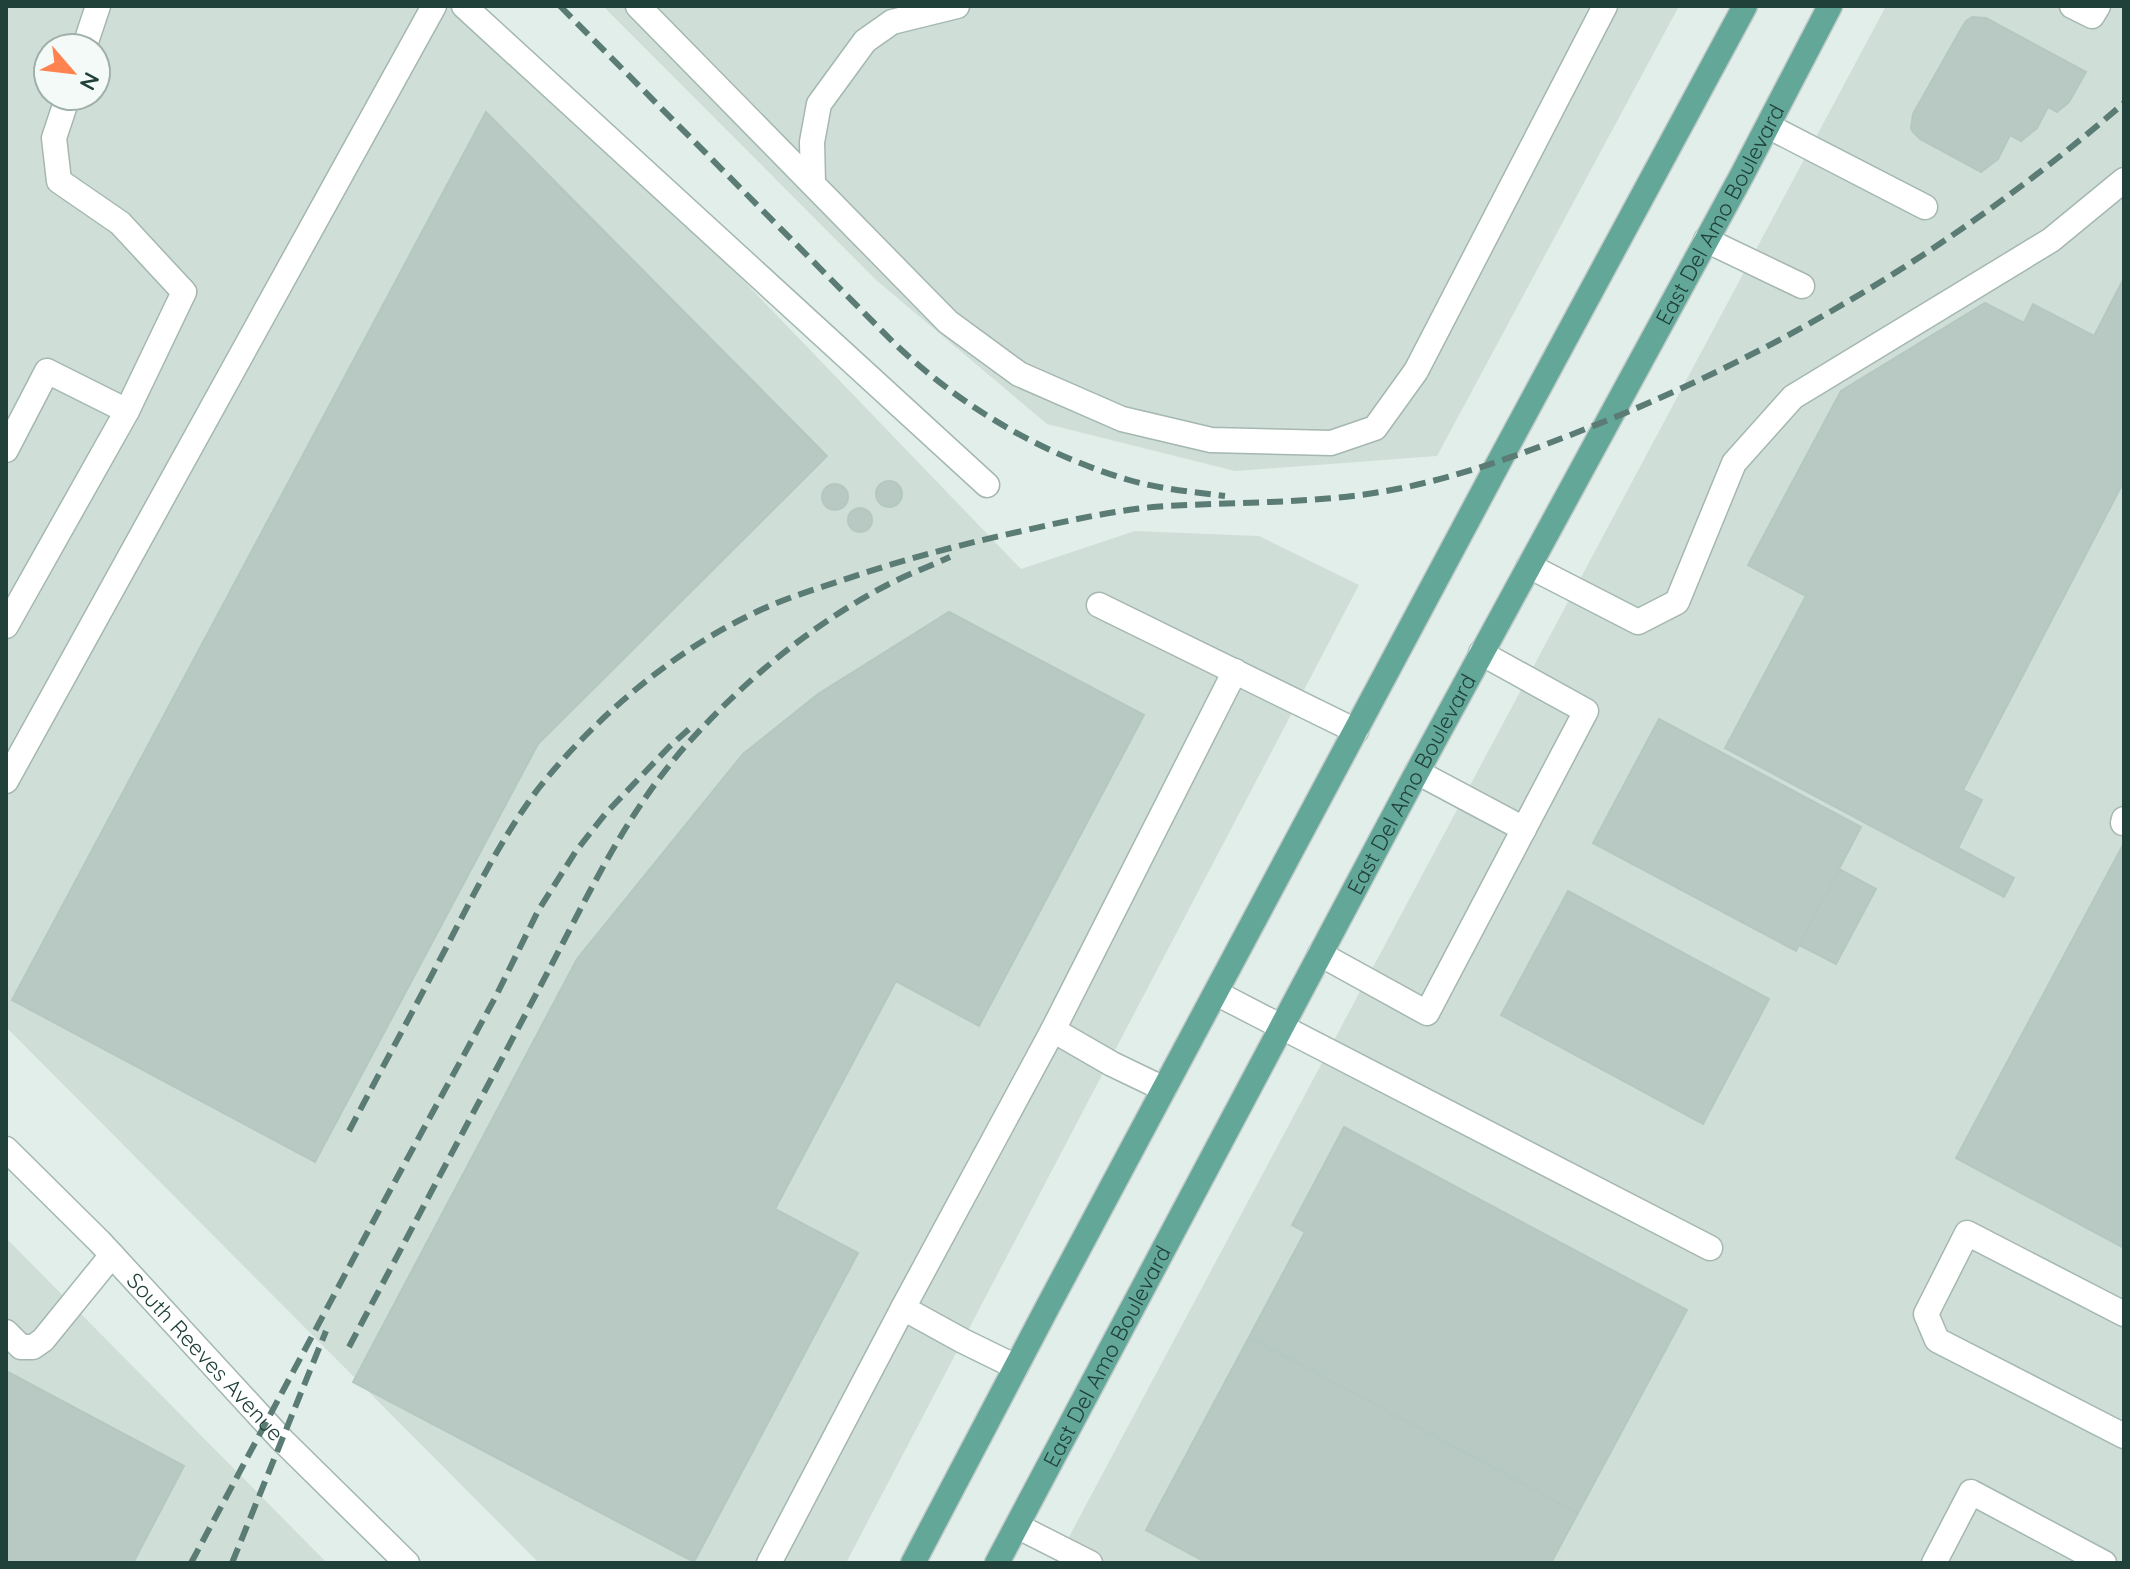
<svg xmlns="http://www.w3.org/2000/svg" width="2130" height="1569" font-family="Quicksand,sans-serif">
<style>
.built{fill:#d0ded8;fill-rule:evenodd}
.building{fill:#b7c9c2;stroke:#b4c8c1;stroke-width:2}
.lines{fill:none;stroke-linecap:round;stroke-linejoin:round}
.minor-casing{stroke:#a4b7b1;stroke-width:27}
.major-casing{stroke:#c1cac8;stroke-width:27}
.minor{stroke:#fff;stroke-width:24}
.major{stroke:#63a799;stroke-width:24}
.rail{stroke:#5b7c75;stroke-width:6;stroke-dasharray:16 8;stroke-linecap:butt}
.labels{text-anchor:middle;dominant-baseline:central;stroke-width:6;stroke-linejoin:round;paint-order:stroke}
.street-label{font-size:22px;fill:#20413a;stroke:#f3faf7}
</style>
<rect width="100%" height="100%" fill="#e2eee9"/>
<!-- built -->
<path class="built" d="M6,6H479L1021,569L1135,531L1259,536L1359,585L846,1563H539L6,1027ZM48,48H96V96H48Z
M603,6H1679L1437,456L1235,471L1047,424L876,280Z
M1886,6H2124V1563H1055Z
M6,1238L327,1563H6Z"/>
<!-- building -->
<path class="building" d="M1972,17L1986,18L2086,72L2069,102L2057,112L2048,107L2037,128L2021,141L2010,135L1998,159L1981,172L1920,139L1913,132L1911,128L1913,114L1961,29L1966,21Z
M486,112L827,456L538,744L315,1162L12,1000Z
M2124,278V481L1963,790L1982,800L1958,848L2014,878L2004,897L1725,748L1806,596L1748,565L1841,391L1985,303L2024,323L2033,304L2094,336Z
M876 494a13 13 0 1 1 26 0a13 13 0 1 1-26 0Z
M822 497a13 13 0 1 1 26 0a13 13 0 1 1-26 0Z
M848 520a12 12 0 1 1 24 0a12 12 0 1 1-24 0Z
M949,612L1144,715L979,1026L896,981L775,1209L858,1253L694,1562L353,1382L577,959L743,754L818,694Z
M1659,719L1861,827L1796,951L1593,843Z
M2124,843V1248L1956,1158Z
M1839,869L1876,889L1836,964L1799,945Z
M1568,891L1769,999L1703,1124L1501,1015Z
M1344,1127L1687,1310L1578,1513L1249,1337L1305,1232L1292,1225Z
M1249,1337L1578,1513L1551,1563H1207L1146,1530Z
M6,1371L184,1466L133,1563H6Z"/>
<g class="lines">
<defs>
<g id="minor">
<path d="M464,6L987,485"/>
<path d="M638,6L948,322L1019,374L1122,419L1211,440L1331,443L1375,428L1416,371L1605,6"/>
<path d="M2072,6L2092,16L2098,6"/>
<path d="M84,48L98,6"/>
<path d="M68,96L54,138L59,181L120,223L184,292L127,411"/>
<path d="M1768,126L1925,207"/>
<path d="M813,184L812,142L819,104L865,41L892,22L957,6"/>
<path d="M1706,240L1802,286"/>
<path d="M6,450L47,371L127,411L6,626"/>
<path d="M1529,566L1638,622L1677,602L1734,463L1793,397L2051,240L2124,180"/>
<path d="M1099,605L1356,731"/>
<path d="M1417,772L1524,829"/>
<path d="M6,781L434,6"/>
<path d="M2123,823L2124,819"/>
<path d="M1320,954L1427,1013L1586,711L1481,653"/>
<path d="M1216,993L1710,1248"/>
<path d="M1164,1089L1112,1064L1053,1030L1235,671"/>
<path id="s1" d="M6,1149L100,1242L282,1440L407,1563"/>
<path d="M903,1308L1053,1030"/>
<path d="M2124,1314L1967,1233L1926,1314L1937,1340L2124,1436"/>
<path d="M6,1332L21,1347H33L43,1340L112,1255"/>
<path d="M1017,1526L1090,1563"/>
<path d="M769,1563L903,1308L963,1341L1016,1367"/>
<path d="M1934,1563L1971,1492L2104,1563"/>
</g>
<g id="major">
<path d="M913,1563L1047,1308L1500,460L1745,6"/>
<path id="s2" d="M997,1563L1409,787L1742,175L1830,6"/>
</g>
</defs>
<!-- minor casing -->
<use href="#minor" class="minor-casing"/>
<!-- major casing -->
<use href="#major" class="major-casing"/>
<!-- minor -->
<use href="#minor" class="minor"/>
<!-- major -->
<use href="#major" class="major"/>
<!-- rail -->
<path class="rail" d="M560,6L894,343C960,406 1041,454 1129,480C1160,489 1193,492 1225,496
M349,1131C381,1070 414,1009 446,948C474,894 501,838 538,789C560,761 586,734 612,710C652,674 697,641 746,617C775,602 806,592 837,582C892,563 947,548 1004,535C1054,524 1103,512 1153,507C1237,501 1320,505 1402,488C1465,475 1528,452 1588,428C1784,351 1965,241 2124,103
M349,1347C413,1226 478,1104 542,983C586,900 626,811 690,741C747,678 814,623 889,584C909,574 930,566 950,557
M191,1563L381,1207L496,996L538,911L576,851L606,813L669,747L689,729
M232,1563L326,1331"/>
</g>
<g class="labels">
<!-- street labels -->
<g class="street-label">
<text stroke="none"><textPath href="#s2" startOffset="1530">East Del Amo Boulevard</textPath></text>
<text stroke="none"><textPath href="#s2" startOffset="882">East Del Amo Boulevard</textPath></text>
<text stroke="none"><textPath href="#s2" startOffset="234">East Del Amo Boulevard</textPath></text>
<text stroke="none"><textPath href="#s1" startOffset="288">South Reeves Avenue</textPath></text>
</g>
</g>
<!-- border -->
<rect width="2130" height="1569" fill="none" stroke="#20413a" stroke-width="16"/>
<!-- north arrow -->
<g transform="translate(72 72) rotate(118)"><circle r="38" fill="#f3faf7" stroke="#9fb0ab" stroke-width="2"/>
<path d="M0-6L14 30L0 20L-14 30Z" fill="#fe8350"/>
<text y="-12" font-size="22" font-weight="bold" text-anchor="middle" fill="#20413a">N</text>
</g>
</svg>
